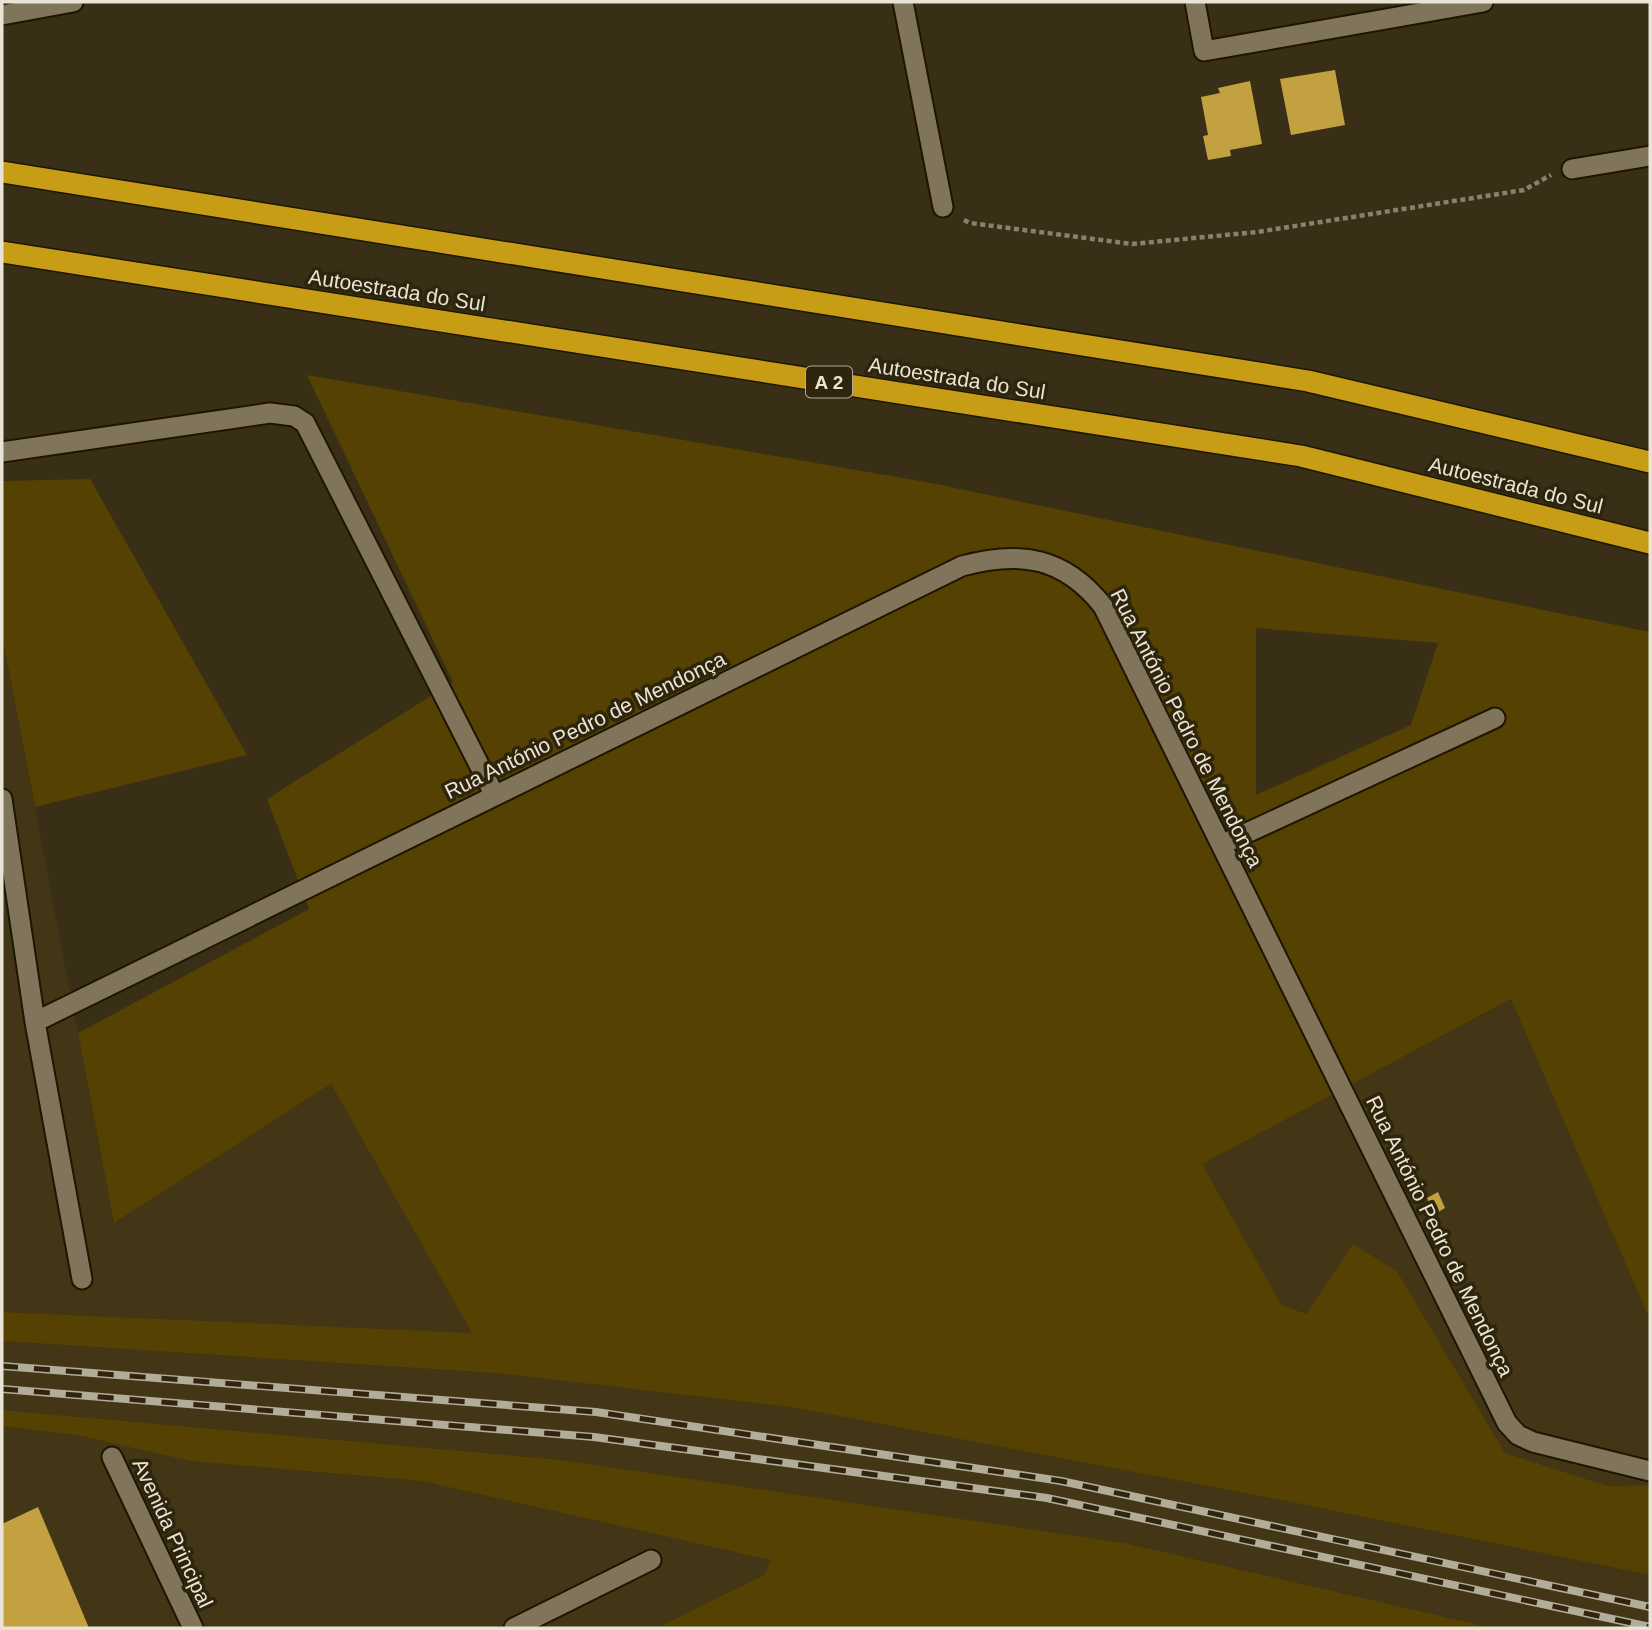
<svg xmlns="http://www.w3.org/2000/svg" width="1652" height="1630" font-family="Arial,sans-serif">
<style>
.built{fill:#423616}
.green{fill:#554101;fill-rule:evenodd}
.building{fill:#c4a140}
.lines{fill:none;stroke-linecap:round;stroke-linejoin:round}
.minor-casing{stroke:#1f1601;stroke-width:23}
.motorway-casing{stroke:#1f1601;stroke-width:24}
.path{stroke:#89816d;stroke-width:4.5;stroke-dasharray:5 3.5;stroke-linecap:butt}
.minor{stroke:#80755b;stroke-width:19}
.motorway{stroke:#c79d16;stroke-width:21}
.rail-casing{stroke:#b3ac9b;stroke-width:8}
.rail{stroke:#2e250c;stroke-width:5;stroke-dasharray:16;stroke-linecap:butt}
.labels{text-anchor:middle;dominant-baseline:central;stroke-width:7;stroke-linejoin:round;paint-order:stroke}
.shield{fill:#2e250c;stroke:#b2ab99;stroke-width:2}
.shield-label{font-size:19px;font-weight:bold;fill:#eae4d6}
.street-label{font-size:21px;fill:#eae4d6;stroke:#2e250c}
</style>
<rect width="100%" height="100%" fill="#382f16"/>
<!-- built -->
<path class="built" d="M2,635L114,1223L331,1084L473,1334L2,1312Z
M1512,999L1650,1320V1485L1608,1486L1505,1453L1397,1271L1353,1244L1306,1314L1281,1304L1201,1163Z
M2,1341L494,1373L791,1407L1266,1497L1650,1575V1628H1493L1125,1543L562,1460L2,1410Z
M2,1426L76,1435L190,1461L422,1481L772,1559L1147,1628H2Z"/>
<!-- green -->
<path class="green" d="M307,375L926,482L1650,632V1320L1511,999L1202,1164L1281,1304L1306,1314L1353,1244L1397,1271L1505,1453L1608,1486L1650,1485V1575L1266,1497L791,1407L494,1373L2,1341V1312L472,1333L331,1084L114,1223L78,1033L309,909L267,799L453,682ZM1256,628L1438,643L1411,725L1256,795Z
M90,479L247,755L35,807L2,635V481Z
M2,1410L562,1460L1125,1543L1493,1628H657L764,1575L771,1560L422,1481L190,1461L76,1435L2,1426Z"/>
<!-- building -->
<path class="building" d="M1335,70L1345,125L1291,135L1280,79Z
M1250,81L1262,144L1230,150L1231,156L1208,160L1203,136L1208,135L1201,97L1220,93L1218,88Z
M1438,1192L1445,1208L1435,1214L1427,1198Z
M38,1507L89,1628H2V1524Z"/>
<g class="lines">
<defs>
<path id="minor" d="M903,2L943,207
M1195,2L1204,51L1483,2
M2,15L73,2
M1572,169L1650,156
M2,452L270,413L294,416L305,423L494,794
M2,799L35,1022L82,1279
M1223,844L1495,718
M35,1022L962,566C1020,550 1064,557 1103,606L1507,1423L1518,1435L1533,1442L1650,1471
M112,1457L193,1628
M514,1628L651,1560"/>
<path id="motorway" d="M2,172L1308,381L1650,462
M2,252L1301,456L1650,543"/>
</defs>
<!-- minor casing -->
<use href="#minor" class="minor-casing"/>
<!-- motorway casing -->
<use href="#motorway" class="motorway-casing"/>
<!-- path -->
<path class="path" d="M964,220L970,223L1132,244L1257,232L1524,190L1551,175"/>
<!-- minor -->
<use href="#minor" class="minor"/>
<!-- motorway -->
<use href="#motorway" class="motorway"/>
<defs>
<path id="rail" d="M2,1366L596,1412L1061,1481L1650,1607
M2,1389L594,1437L1047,1498L1650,1627"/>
</defs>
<!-- rail casing -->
<use href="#rail" class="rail-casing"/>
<!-- rail -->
<use href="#rail" class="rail"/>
</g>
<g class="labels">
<!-- shield labels -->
<rect class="shield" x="806" y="366.5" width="46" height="31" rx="5"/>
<g class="shield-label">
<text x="829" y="382">A 2</text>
</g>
<!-- street labels -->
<g class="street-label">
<text transform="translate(397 290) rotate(9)">Autoestrada do Sul</text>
<text transform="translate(957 378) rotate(9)">Autoestrada do Sul</text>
<text transform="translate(1516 485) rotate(14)">Autoestrada do Sul</text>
<text transform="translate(585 725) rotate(-26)">Rua António Pedro de Mendonça</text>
<text transform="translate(1187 728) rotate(63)">Rua António Pedro de Mendonça</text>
<text transform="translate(1440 1236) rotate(64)">Rua António Pedro de Mendonça</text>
<text transform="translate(173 1533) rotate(65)">Avenida Principal</text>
</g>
</g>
<!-- border -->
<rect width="1652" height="1630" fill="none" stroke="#eae4d6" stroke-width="7"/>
</svg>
